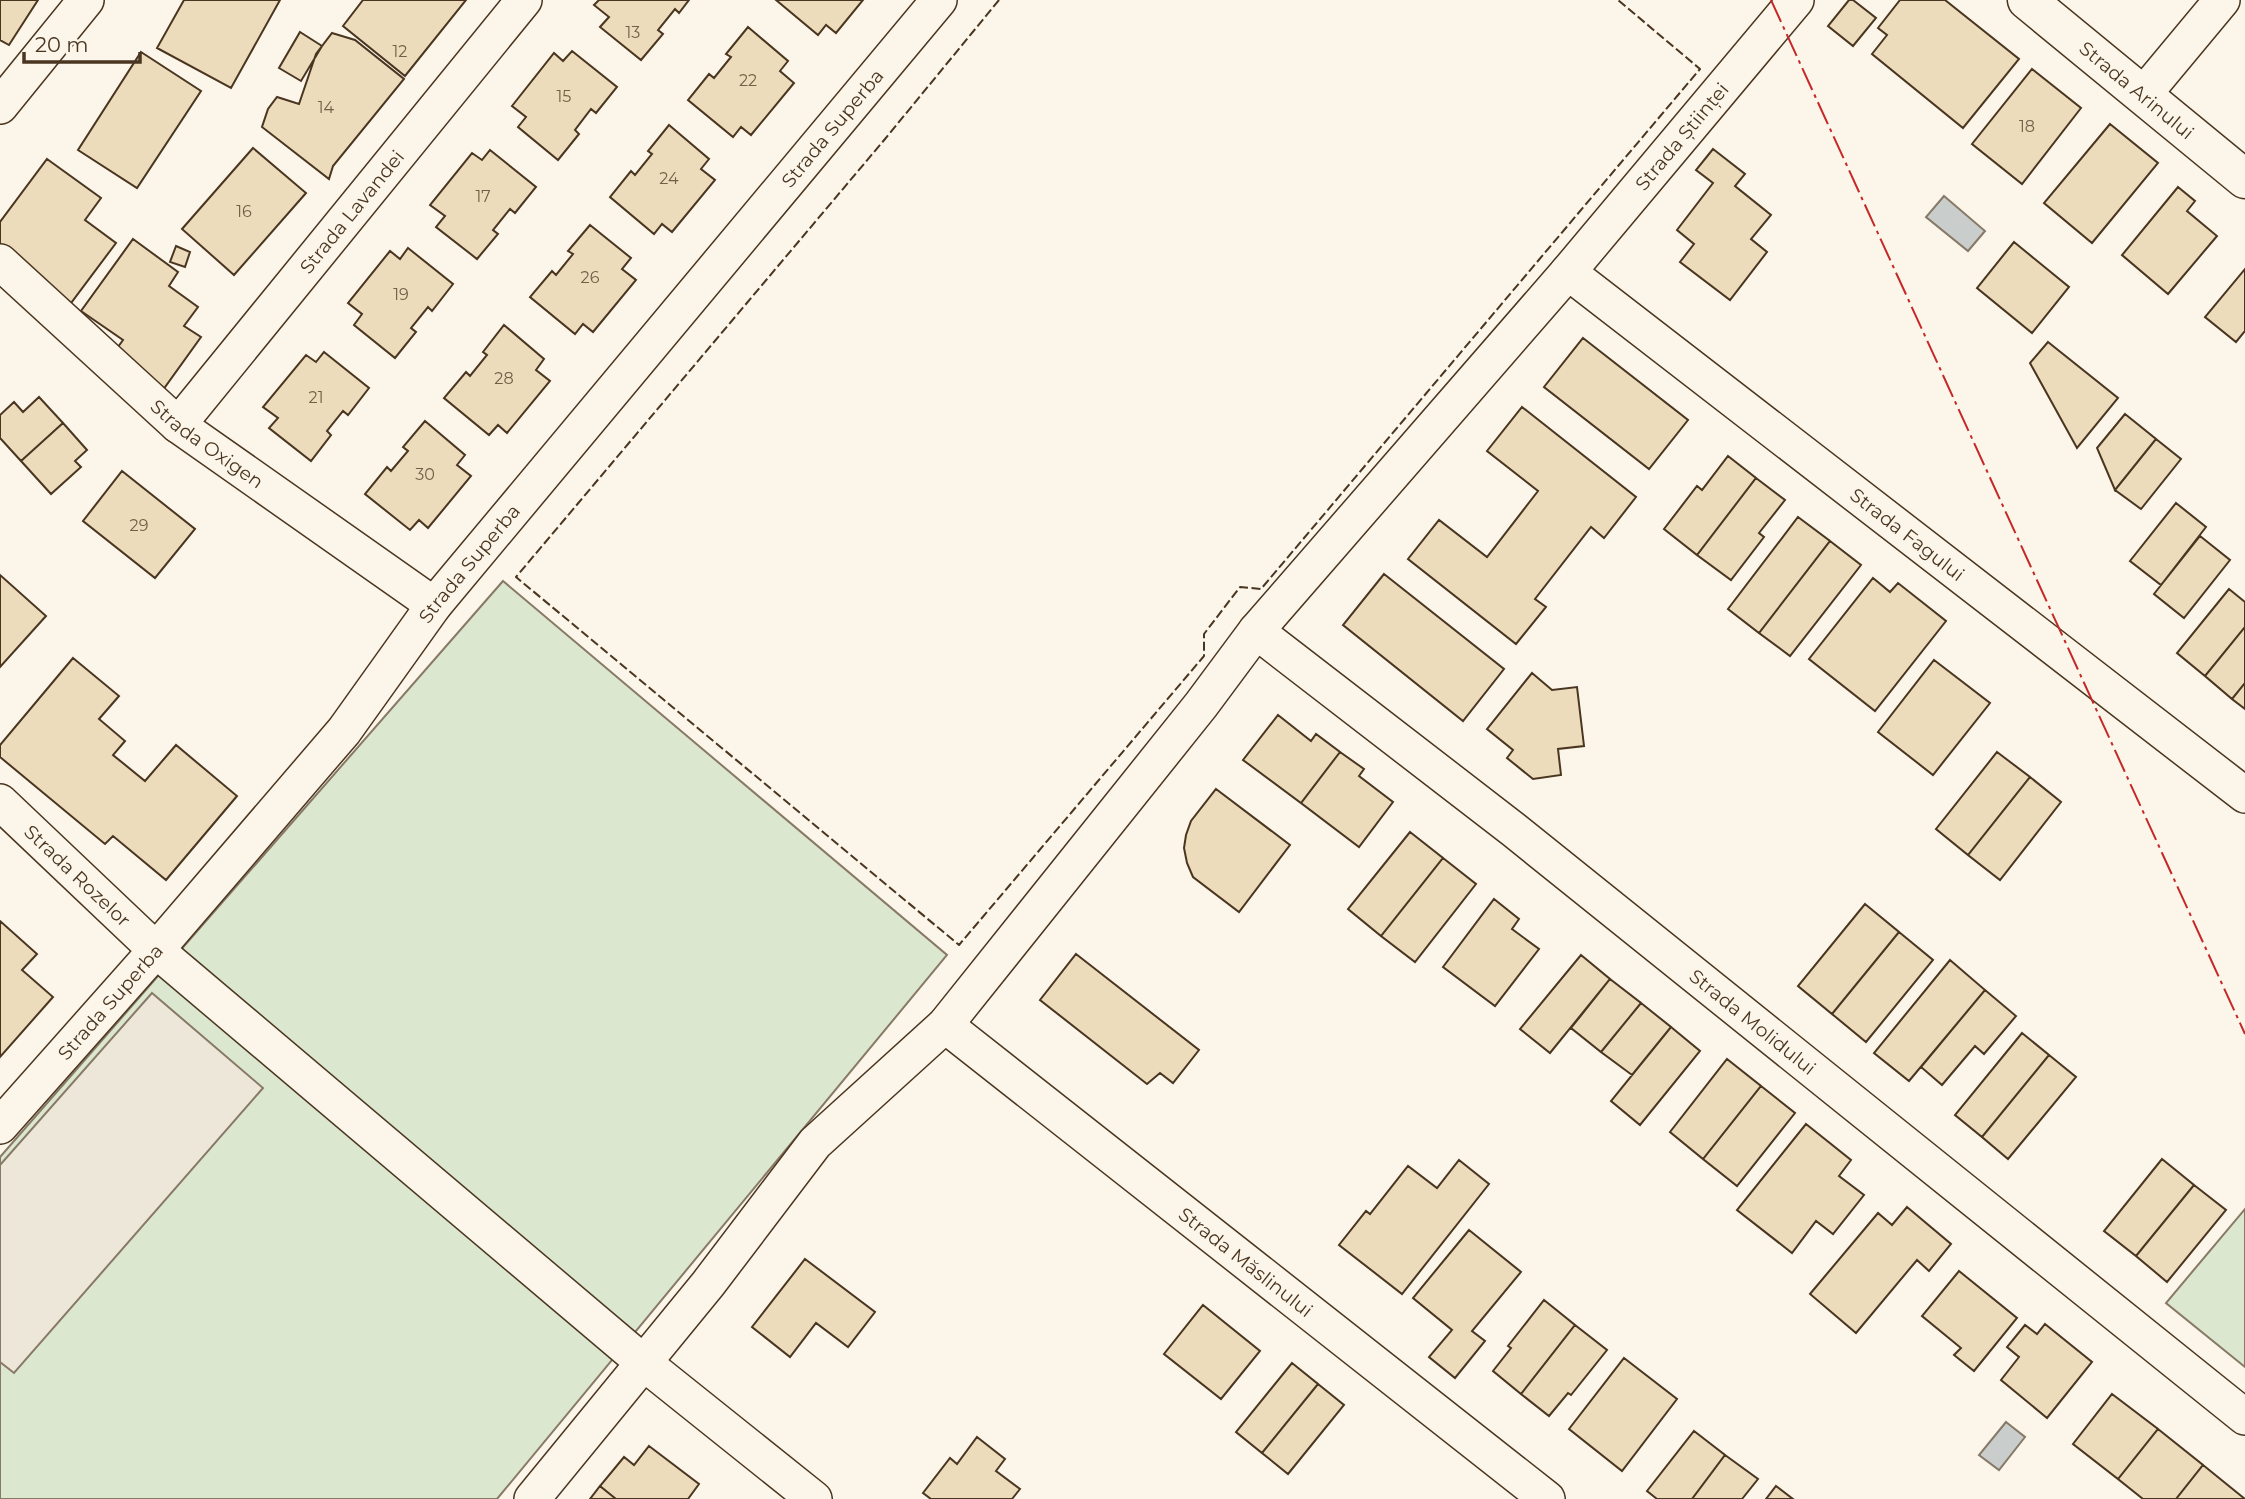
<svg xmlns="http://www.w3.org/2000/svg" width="2245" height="1499" font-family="Montserrat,sans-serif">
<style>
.green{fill:#dce7d0;stroke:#887966;stroke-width:2}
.parking{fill:#ede7d9;stroke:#887966;stroke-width:2}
.water{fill:#c9cecd;stroke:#887966;stroke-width:2}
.building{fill:#ecdcbc;stroke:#4a3520;stroke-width:2}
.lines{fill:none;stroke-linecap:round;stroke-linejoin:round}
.street-casing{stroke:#4a3520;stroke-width:38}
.secondary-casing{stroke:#4a3520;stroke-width:41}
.street{stroke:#fbf6e9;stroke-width:35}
.secondary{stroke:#fbf6e9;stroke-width:38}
.fence{stroke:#4a3520;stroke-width:2;stroke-dasharray:9 3.5;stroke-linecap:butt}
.power{stroke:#c62828;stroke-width:2;stroke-dasharray:24 5 3.5 5;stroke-linecap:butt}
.labels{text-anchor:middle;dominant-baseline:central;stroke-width:5;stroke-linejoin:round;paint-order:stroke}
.number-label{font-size:16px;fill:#725f47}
.street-label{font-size:19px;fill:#4a3520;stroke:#fbf6e9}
</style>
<rect width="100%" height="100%" fill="#fbf6e9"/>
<!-- green -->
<path class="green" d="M503,581L947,955L497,1499H0V1157Z
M2245,1209V1367L2166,1303Z"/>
<!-- parking -->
<path class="parking" d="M152,993L263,1088L14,1373L0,1362V1165Z"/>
<!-- water -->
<path class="water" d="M1944,196L1985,231L1968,251L1926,217Z
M2006,1422L2025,1437L1999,1470L1979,1455Z"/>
<!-- building -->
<path class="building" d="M0,0H38L9,45L0,40Z
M184,0H280L231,88L157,48Z
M363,0H466L405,76L343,26Z
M599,0H689L679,13L675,9L658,30L663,34L641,60L600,27L609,17L594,5Z
M776,0H863L836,33L826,25L818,35Z
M1849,0H1853L1876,18L1853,46L1828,26Z
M1900,0H1945L2019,59L1963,128L1872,54L1887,35L1878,28Z
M748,27L788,61L780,71L794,83L751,135L741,127L733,137L688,100L709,74L714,78L731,57L726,54Z
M300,32L322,46L301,81L279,68Z
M332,33L355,40L404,79L333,166L329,179L262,127L268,109L277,97L299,104L316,54Z
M572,51L617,87L596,113L591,109L575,130L579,134L558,160L518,127L526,117L512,106L554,53L563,61Z
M141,52L201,91L137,188L78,150Z
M2032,69L2081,108L2022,184L1972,144Z
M2110,124L2158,163L2092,243L2044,203Z
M669,125L709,159L701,169L715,180L672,232L662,224L654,234L610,197L631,171L635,175L652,154L648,151Z
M253,148L306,193L234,275L182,229Z
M1713,149L1745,174L1735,186L1771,215L1751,239L1767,252L1730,300L1680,262L1694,244L1677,230L1713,183L1696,170Z
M490,150L536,187L515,213L510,209L493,230L498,234L477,259L436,227L445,216L430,205L472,153L482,160Z
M47,159L101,198L85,220L116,243L71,303L0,250V222Z
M2178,187L2195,201L2187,211L2217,236L2168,294L2122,255Z
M590,225L631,258L622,269L636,280L593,332L583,324L575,334L530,297L552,271L556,275L573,254L568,251Z
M133,239L178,272L169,286L198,307L184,326L201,337L160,394L110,358L123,340L81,311Z
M2014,242L2069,287L2032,333L1977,288Z
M176,246L190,252L185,267L170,262Z
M408,248L453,284L432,311L428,307L411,328L416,332L395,358L354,325L362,314L348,303L390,251L400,259Z
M2245,269V331L2236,342L2205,317Z
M504,325L544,359L536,370L550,381L507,433L498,425L489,435L444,398L466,372L470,376L487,355L483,352Z
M1583,338L1688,420L1649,469L1544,387Z
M2048,342L2118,398L2077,448L2030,363Z
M324,352L369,388L348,415L343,411L327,431L331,435L311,461L269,428L278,418L263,407L306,355L316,362Z
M39,397L63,423L21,461L0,438V415L14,402L23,412Z
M1522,407L1636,497L1604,538L1591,527L1535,599L1546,607L1516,644L1408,559L1439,520L1487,557L1538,491L1487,451Z
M2125,414L2156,439L2115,490L2097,448Z
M425,421L465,455L457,465L471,476L428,528L419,520L410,530L365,494L387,467L391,471L408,451L403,447Z
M63,423L87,450L75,461L81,467L51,494L21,461Z
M2156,439L2181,459L2141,509L2115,490Z
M1728,456L1756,478L1697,555L1664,529L1697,486L1702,490Z
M122,471L195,529L155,578L83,521Z
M1756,478L1785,500L1759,533L1764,537L1731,580L1697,555Z
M2176,503L2206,527L2161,585L2130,561Z
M1798,517L1830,541L1759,633L1728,609Z
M2200,536L2230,560L2184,618L2154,594Z
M1830,541L1861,565L1790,656L1759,633Z
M1384,574L1504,669L1463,721L1343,625Z
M0,575L46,616L0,667Z
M1873,578L1890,592L1898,583L1946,621L1875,711L1809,659Z
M2229,589L2245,602V627L2205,676L2177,653Z
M2245,627V683L2232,699L2205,676Z
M73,658L119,696L99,719L125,741L113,755L145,781L176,745L237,796L166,880L113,836L105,844L0,757V745Z
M1934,660L1990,703L1933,775L1878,732Z
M1532,673L1552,690L1577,687L1584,746L1558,749L1561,775L1533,779L1507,758L1513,750L1487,729Z
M2245,683V709L2232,699Z
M1278,715L1311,741L1316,734L1340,752L1301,803L1243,760Z
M1340,752L1364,769L1359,776L1393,802L1359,847L1301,803Z
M1997,752L2030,777L1968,855L1936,829Z
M2030,777L2061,802L2000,880L1968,855Z
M1216,789L1290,845L1239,912L1193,877L1187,863L1184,848L1186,835L1191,821Z
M1410,832L1443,858L1381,936L1348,909Z
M1443,858L1476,884L1415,962L1381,936Z
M1494,899L1519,919L1512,929L1539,949L1495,1006L1443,967Z
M1865,904L1899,932L1832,1014L1798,986Z
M0,921L37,954L22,970L53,997L0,1057Z
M1899,932L1933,960L1866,1042L1832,1014Z
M1076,954L1199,1050L1173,1083L1160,1073L1147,1084L1040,1000Z
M1581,955L1610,979L1550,1053L1520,1029Z
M1950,960L1985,990L1909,1081L1874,1053Z
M1610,979L1641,1003L1601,1052L1571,1028Z
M1985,990L2016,1016L1984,1054L1975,1046L1942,1085L1921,1067Z
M1641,1003L1671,1027L1632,1075L1601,1052Z
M1671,1027L1700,1051L1640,1125L1611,1101Z
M2022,1033L2049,1055L1982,1137L1955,1115Z
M2049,1055L2076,1077L2008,1159L1982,1137Z
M1727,1059L1761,1086L1703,1159L1670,1132Z
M1761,1086L1795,1113L1737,1186L1703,1159Z
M1806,1124L1851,1160L1839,1176L1864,1195L1833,1234L1816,1221L1792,1253L1737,1210Z
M2162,1159L2194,1185L2136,1256L2104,1231Z
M1459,1160L1489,1184L1402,1294L1339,1245L1366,1211L1370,1214L1408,1166L1437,1188Z
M2194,1185L2226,1210L2167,1282L2136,1256Z
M1907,1207L1951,1244L1929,1271L1917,1260L1856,1333L1810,1294L1878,1213L1892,1225Z
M1469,1230L1521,1272L1472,1331L1485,1341L1455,1378L1429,1357L1452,1330L1413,1298Z
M805,1259L875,1312L848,1347L816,1323L790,1357L752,1327Z
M1959,1271L2017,1318L1974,1371L1954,1355L1961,1348L1922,1316Z
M1544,1300L1575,1325L1521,1394L1493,1371L1511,1348L1508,1346Z
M1203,1305L1260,1351L1221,1399L1164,1354Z
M2045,1324L2092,1362L2047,1418L2001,1380L2019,1357L2007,1347L2025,1325L2037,1334Z
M1575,1325L1607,1350L1571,1395L1568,1393L1549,1416L1521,1394Z
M1624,1358L1677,1399L1622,1471L1569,1429Z
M1292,1363L1318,1384L1262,1453L1236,1432Z
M1318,1384L1344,1405L1288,1474L1262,1453Z
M2112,1394L2158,1429L2118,1479L2073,1444Z
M2158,1429L2203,1465L2176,1499H2143L2118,1479Z
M1694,1431L1725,1455L1692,1499H1657L1647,1491Z
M977,1437L1005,1459L996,1471L1020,1489L1012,1499H931L923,1493L950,1458L957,1464Z
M649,1446L699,1484L688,1499H616L600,1486L624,1457L634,1465Z
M1725,1455L1758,1479L1742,1499H1692Z
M2203,1465L2245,1499H2176Z
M600,1486L616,1499H590Z
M1776,1486L1793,1499H1766Z"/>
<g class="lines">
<defs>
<g id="street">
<path d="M2143,95L2222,0"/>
<path d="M0,106L86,0"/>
<path id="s1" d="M0,262L178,425L434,605"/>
<path id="s2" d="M1568,272L2245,795"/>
<path id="s3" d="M178,425L524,0"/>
<path id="s4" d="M1256,631L1514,830L2245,1417"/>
<path id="s5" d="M0,802L156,950L644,1363L814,1499"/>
<path id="s6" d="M945,1025L1547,1499"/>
<path id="s7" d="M0,1126L156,950L344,731L434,605L939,0"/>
<path id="s8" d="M532,1499L708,1284L815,1143L945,1025L1201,705L1256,631L1568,272L1796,0"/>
</g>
<g id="secondary">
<path id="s9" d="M2027,0L2245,179"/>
</g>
</defs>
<!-- street casing -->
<use href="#street" class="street-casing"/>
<!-- secondary casing -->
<use href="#secondary" class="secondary-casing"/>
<!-- street -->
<use href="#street" class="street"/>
<!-- secondary -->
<use href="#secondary" class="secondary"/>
<!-- fence -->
<path class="fence" d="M999,0L885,139L516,577L959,945L1204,656V634L1240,587L1261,589L1700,69L1618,0"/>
<!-- power -->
<path class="power" d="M1771,0L2245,1034"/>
</g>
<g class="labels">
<!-- number labels -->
<g class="number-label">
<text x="633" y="32">13</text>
<text x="400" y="51">12</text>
<text x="748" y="80">22</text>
<text x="564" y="96">15</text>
<text x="326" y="107">14</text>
<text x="2027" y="126">18</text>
<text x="669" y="178">24</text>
<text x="483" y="196">17</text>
<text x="244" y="211">16</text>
<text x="590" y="277">26</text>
<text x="401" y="294">19</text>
<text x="504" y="378">28</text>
<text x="316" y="397">21</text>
<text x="425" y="474">30</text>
<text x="139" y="525">29</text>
</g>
<!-- street labels -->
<g class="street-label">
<text stroke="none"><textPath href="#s9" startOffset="142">Strada Arinului</textPath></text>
<text stroke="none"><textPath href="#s7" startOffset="1300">Strada Superba</textPath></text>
<text stroke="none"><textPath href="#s8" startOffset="1785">Strada Științei</textPath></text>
<text stroke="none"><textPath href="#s3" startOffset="275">Strada Lavandei</textPath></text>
<text stroke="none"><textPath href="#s1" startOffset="276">Strada Oxigen</textPath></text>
<text stroke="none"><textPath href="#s2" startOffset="429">Strada Fagului</textPath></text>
<text stroke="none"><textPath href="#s7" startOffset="733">Strada Superba</textPath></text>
<text stroke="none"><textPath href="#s5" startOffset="107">Strada Rozelor</textPath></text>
<text stroke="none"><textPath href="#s7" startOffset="166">Strada Superba</textPath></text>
<text stroke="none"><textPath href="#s4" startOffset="632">Strada Molidului</textPath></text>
<text stroke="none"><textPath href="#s6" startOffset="383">Strada Măslinului</textPath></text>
</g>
</g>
<!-- scale -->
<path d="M24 52v10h116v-10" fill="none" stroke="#4a3520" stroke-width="3.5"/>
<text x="35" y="52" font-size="21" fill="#4a3520" stroke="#fbf6e9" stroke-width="5" paint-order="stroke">20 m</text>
</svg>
